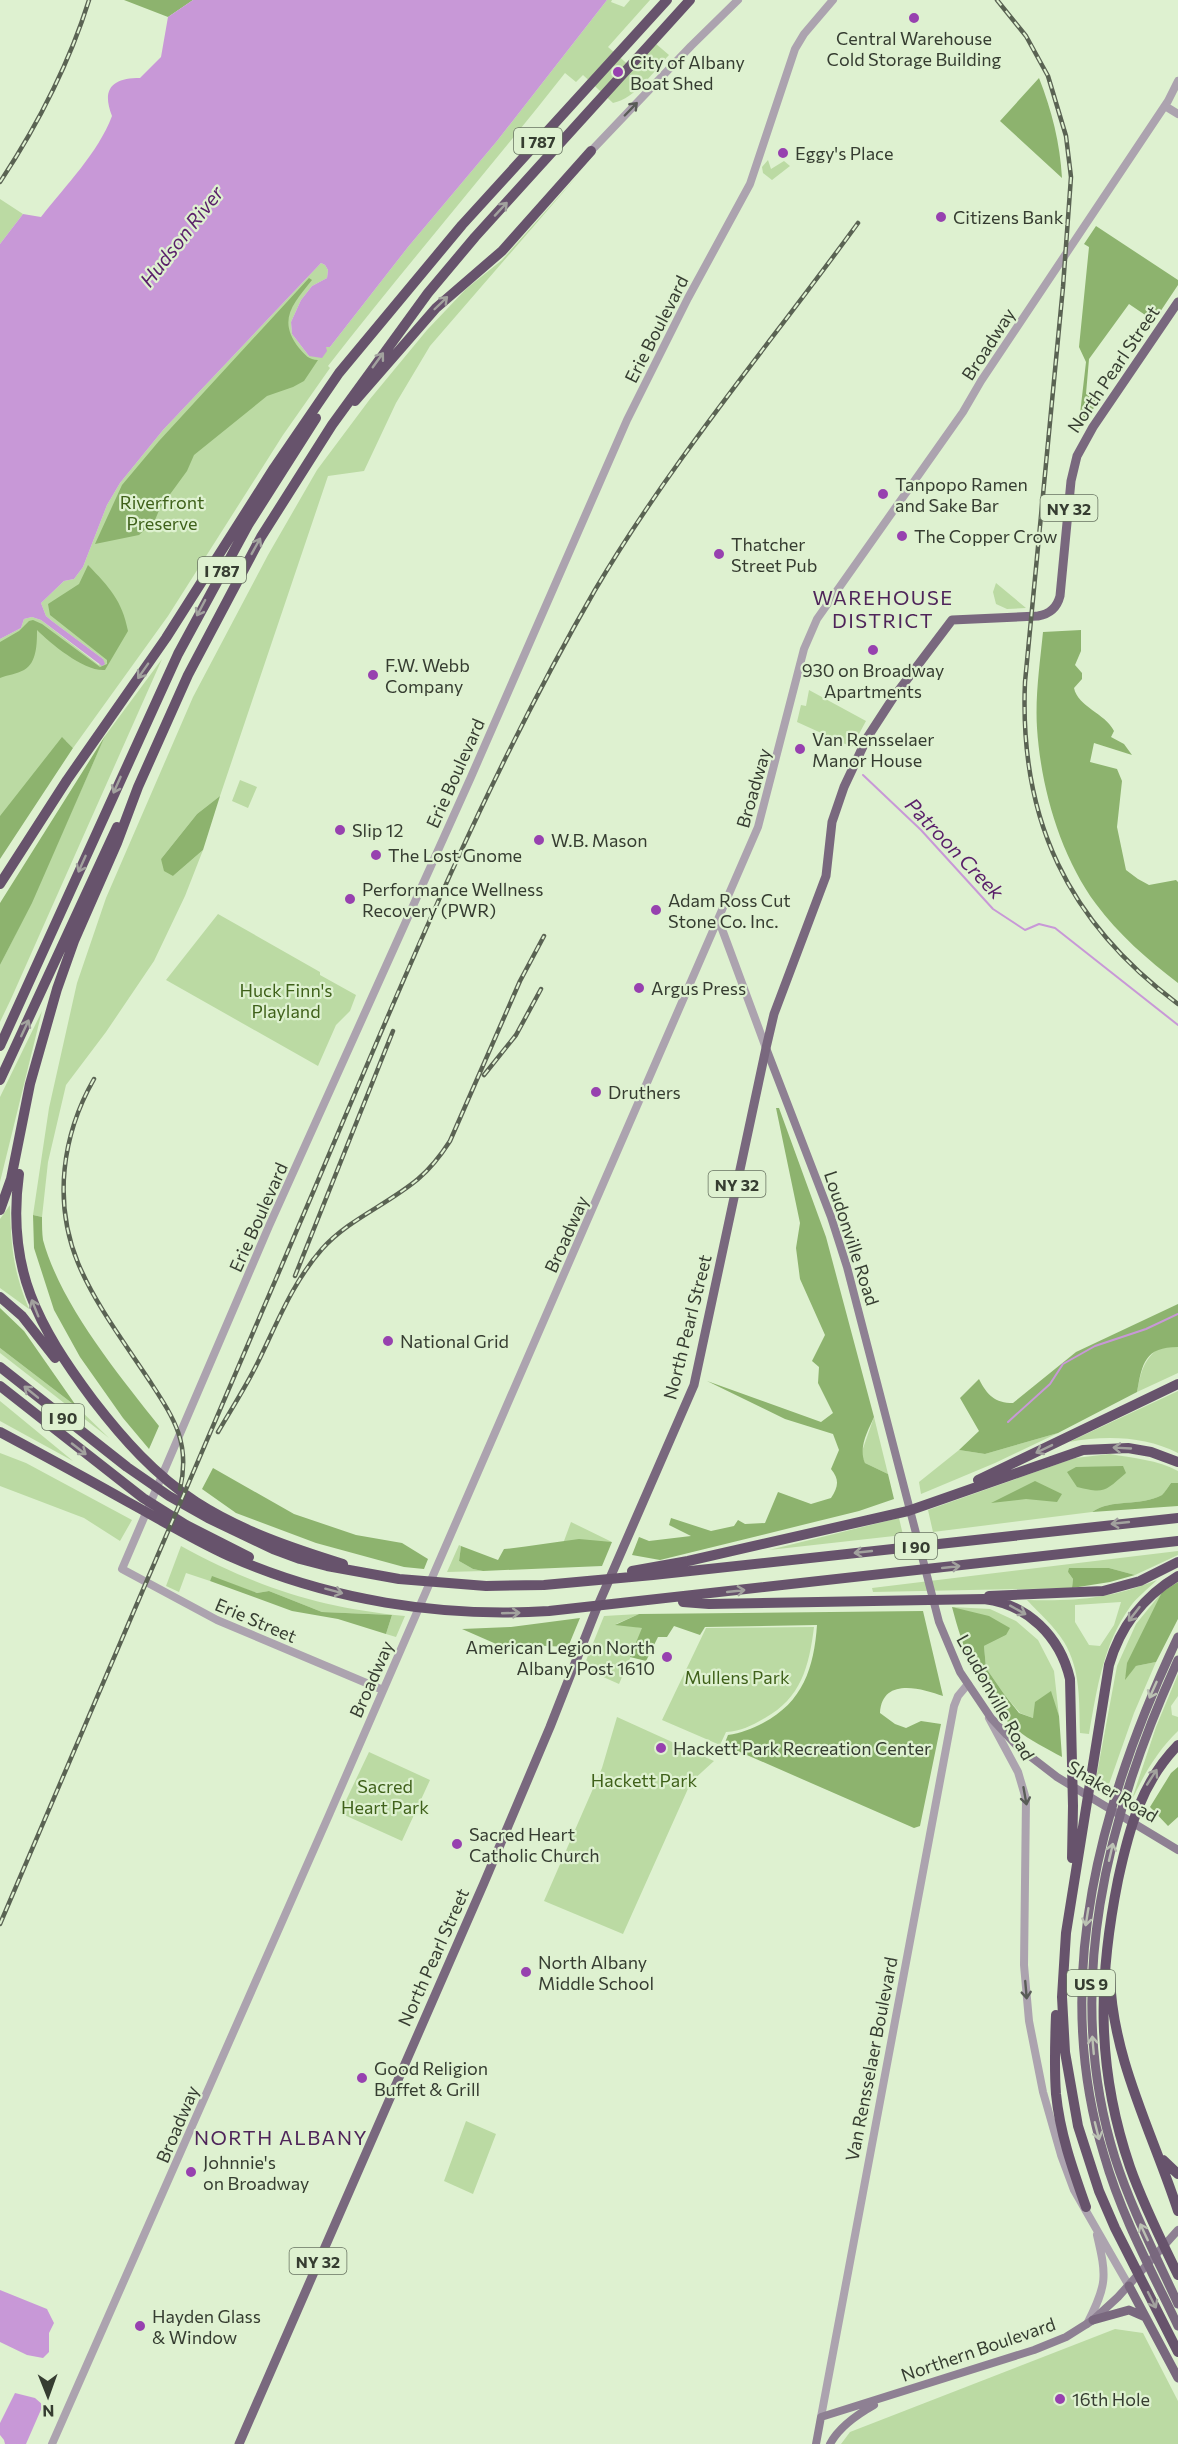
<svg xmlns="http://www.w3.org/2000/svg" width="1178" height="2444" font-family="Commissioner,sans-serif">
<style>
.green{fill:#bbdaa3;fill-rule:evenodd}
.forest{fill:#8db36e}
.water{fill:#c898d7}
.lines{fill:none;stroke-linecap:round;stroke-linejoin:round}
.stream{stroke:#c898d7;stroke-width:2}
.tertiary{stroke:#aca3af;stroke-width:8}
.secondary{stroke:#8e8093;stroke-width:8}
.primary{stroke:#79687e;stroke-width:9}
.motorway{stroke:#67536c;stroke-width:10}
.rail-casing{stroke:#5a6353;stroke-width:4.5}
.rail{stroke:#def1d0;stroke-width:2;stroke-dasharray:7;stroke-linecap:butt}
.oneway{stroke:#595c57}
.oneway2{stroke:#a2a29e}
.oneway3{stroke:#bbc1b3}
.poi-dot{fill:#9741af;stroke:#def1d0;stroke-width:2}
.labels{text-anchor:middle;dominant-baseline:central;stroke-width:4.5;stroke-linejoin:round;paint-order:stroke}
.shield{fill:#def1d0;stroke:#687361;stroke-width:1.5}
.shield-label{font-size:16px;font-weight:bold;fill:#363d31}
.poi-label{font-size:18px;fill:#363d31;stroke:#def1d0;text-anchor:start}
.street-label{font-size:18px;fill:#363d31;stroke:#def1d0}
.park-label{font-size:18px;fill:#3f611a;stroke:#def1d0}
.water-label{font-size:20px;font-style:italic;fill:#591e69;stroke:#def1d0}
.neighbourhood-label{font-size:20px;letter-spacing:1.5px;fill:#4f255a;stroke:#def1d0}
</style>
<rect width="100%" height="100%" fill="#def1d0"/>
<!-- green -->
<path class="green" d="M607,0H612L611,2L624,7L630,0H650L608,47L632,68L655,43L669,55C653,72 636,98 613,103L583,75L576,82L565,73C487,172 405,267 328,366L330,368L283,435L168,616L73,748L66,741L0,823V639L21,628L24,619L32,617L41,620L99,665L103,659L52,621L46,616L41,603L64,581L74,579L83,567L107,505L120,483L163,430L321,263L325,265L328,270L327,278L312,286L301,300L291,322L292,334L309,356L325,349L326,346L330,347L408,247L497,141Z
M768,160L771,169L784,161L790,166L772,180L763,173L762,167Z
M578,175L430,346L396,403L364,471L328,476L220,796L197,814L161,859L173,876L203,850L185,896L154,961L106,1032L66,1085L48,1162L42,1217L33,1215L49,1108L77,983L106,898L193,697L268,555L317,470L370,399L427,330L466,289L502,260Z
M0,199L23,214L0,244Z
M996,583L1026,608L1007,609L996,604L993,592Z
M162,659L11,999L0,1022V965L31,903L105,736Z
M809,690L866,721L852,747L797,722L801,705L806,706Z
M240,780L257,787L248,808L232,801Z
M218,914L320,972V975L356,995L350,1011L336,1025L318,1066L166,980Z
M42,1011L0,1182V1097Z
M10,1205C11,1247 13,1270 29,1309L0,1288V1219Z
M1160,1347H1178V1373L1137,1392C1141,1372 1143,1360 1160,1347Z
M0,1348L77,1407L109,1438L0,1353Z
M1178,1391V1453C1145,1436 1105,1435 1069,1442Z
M0,1401L73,1461L0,1421Z
M874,1417L888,1474L865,1463L861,1454Z
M1058,1433L995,1463L921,1494L919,1482L959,1450L985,1454Z
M0,1453L26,1463L132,1520L120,1541L84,1518L0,1486Z
M1110,1454C1133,1458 1158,1460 1178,1471V1483H1171C1168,1487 1165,1493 1162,1495C1140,1507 1112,1498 1092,1512L933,1532L928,1510L1075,1458Z
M899,1518L903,1535L769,1550Z
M571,1522L612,1542L564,1541Z
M459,1545L461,1546L459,1561L473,1569L483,1571L447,1572Z
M181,1546C256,1587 320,1608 405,1616L396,1637L386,1634L392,1615L322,1612L269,1591L257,1593L212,1577L210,1581L186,1573L179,1592L166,1586Z
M1178,1551V1555L1135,1575L1109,1568L1068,1572L1073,1579L1072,1588L873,1592L872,1588Z
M1157,1580C1148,1589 1137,1597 1130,1607C1103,1645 1097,1689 1089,1734L1080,1733C1079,1702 1081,1670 1064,1642C1055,1627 1039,1613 1027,1600C1078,1601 1109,1599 1157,1580ZM1121,1602L1114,1625L1100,1646L1089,1645L1075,1622V1605Z
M1162,1592L1125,1678L1136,1666L1156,1662L1134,1713L1108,1787L1096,1779L1117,1666L1136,1624Z
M952,1607L990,1609L1016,1621L1038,1640L1054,1671L1059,1716L1050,1692L1033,1718L1020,1713L1004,1694L986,1668L984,1646L1006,1635Z
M639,1614L616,1624L643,1628L619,1684L583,1668L604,1616Z
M814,1627C809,1667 801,1698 765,1718C751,1726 742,1731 726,1732L720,1745L662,1720L706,1628Z
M1178,1674V1696L1171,1706L1172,1715L1178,1717V1731C1157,1751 1143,1776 1131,1802L1156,1727Z
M617,1717L714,1761L691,1782L623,1934L544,1901L602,1768Z
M369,1752L430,1780L402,1841L340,1813Z
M466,2121L496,2134L473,2194L444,2181Z
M1115,2329L1143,2333L1178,2401V2444H841L850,2432Z"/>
<!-- forest -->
<path class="forest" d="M124,0H193L168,17Z
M1039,78C1052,111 1060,143 1062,178L1000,121Z
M1096,226L1178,280V285L1154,321L1129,304L1089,359L1086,394L1098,402L1078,431L1086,362L1079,347L1089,247L1084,244Z
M309,278L312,280C293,304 277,320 299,348C305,355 309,360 318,360L304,381L293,387L267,396L194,455L187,471L160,508L155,520L139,535L95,544L122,485L159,441Z
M88,565C109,587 122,600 128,631L105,670C85,672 51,644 37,630C37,643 37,663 24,670C17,674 7,675 0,678V642L19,631L29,621L33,620L42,624L100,667L107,664V660L50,615L48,604L79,584Z
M1081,630V651L1075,665L1082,673V679L1074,688C1078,707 1105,713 1114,731L1111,737L1124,744L1132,755L1094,743L1090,762L1117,769L1122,781L1117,827L1126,870L1138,879L1149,885L1176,880L1178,882V983C1148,960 1118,934 1096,904C1060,855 1041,788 1037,728C1035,696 1040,663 1043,632Z
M105,736L32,903L0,965V903Z
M62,737L73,748L0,859V816Z
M220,796L203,850L173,876L164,871L161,859L197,814Z
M776,1108H779L826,1237L874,1417C868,1431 858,1447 865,1463L888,1474L894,1499L859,1511L660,1560L632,1555L639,1537L649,1541L691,1536L669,1525L671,1518L711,1531L734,1526L738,1520L745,1524L765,1523L778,1492L811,1504L831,1498C838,1487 840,1480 831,1469L839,1450L833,1434L785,1419L707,1381L821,1422L833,1413L818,1383L819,1367L812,1361L825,1335L800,1279L796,1248L800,1223Z
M33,1215L42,1217C42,1225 42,1233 43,1240C61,1305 118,1374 159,1426L149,1449L123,1418L80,1357L54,1310L34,1248Z
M1178,1304V1347C1145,1347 1142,1363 1137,1392L1058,1433L985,1454L959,1450L979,1431L960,1398L979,1379C987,1395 995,1403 1013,1403L1076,1352Z
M0,1308L24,1331L77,1407L0,1348Z
M1123,1466L1126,1473C1105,1491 1105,1494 1077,1487L1067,1472L1076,1467Z
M213,1468L294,1514L356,1535L402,1543L428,1559L424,1569L404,1567L316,1543L236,1513L202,1489Z
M1035,1481L1062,1494L1057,1502L1026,1499L991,1503Z
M1171,1483H1178V1506L1092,1512C1112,1498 1140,1507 1162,1495C1165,1492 1168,1487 1171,1483Z
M579,1539L612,1542L602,1566L483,1571L473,1569L459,1561L461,1546L498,1560L504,1549C529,1547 553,1542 579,1539Z
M1069,1568H1109L1135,1575L1110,1582L1072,1588L1073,1579L1068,1572Z
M212,1576L257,1593L269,1591L322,1612L392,1615L386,1634L338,1619L292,1611L210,1581Z
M1178,1582V1619L1156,1662L1136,1666L1125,1680L1127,1663L1162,1592Z
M952,1607L989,1616L1010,1628L1006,1635L984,1646L986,1668L1004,1694L1019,1713L1033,1718L1035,1702L1051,1691L1059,1716L1062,1757C1044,1747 1023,1737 1008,1722C978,1690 963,1649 952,1607Z
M923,1611L943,1696C921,1688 882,1677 880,1713L895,1724L906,1728L921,1721L941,1724L920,1826L914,1828L724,1745L728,1735C741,1733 751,1729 763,1723C803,1702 814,1668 817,1625L705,1627L700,1635L674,1626L667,1637H658L646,1661L630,1657L642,1628L615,1625L639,1614Z
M580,1618L568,1647L527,1645L503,1647L462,1629L511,1627Z
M1178,1767V1817L1168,1826L1150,1807L1171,1773Z"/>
<!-- water -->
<path class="water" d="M193,0H607L497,141L408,247L330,347H326L327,351L322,358L309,356L292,334L291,322L301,300L312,286L327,278L328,270L325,265L321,263L163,430L120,483L107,505L83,567L74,579L64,581L41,603L46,616L52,621L103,659L105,664L102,666L41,620L32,617L24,619L21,628L0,639V244L23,214L41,217C66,185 98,153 112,116C101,88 113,78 140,78L161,57L168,17Z
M0,2290L47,2309L54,2323L49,2333V2352L43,2358L27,2355L0,2342Z
M15,2393L35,2398L43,2405L26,2444H5L4,2440L0,2435V2423Z"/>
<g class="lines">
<!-- stream -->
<path class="stream" d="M863,775L921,830L993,909L1025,930L1039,924L1055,928L1178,1025
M1008,1422L1050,1384L1063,1364L1095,1346L1146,1329L1178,1314"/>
<!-- tertiary -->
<path class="tertiary" d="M1165,106L1178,114
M591,151L691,46L738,0
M719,921L766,1048
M383,1690L217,1620L122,1569L269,1226L471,777L627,420L688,298L750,184L795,49L804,34L833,0
M989,1718L1018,1772L1026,1799L1024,1965L1029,2021L1043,2092L1061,2155L1074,2190L1129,2286
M1087,2324C1107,2285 1107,2277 1097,2235
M821,2417L954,1706L958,1696L968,1684
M52,2444L329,1815L758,827L804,649L817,619L963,412L981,381L1168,101L1178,81"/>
<!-- secondary -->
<path class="secondary" d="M766,1048L831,1217L847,1267L939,1622L960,1672L991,1718L1018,1747L1057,1777L1178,1850
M816,2444L821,2417L1034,2350L1066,2337L1093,2320L1118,2297L1178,2230
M830,2444C839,2427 858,2414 874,2405"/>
<!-- primary -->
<path class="primary" d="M1178,1637C1102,1798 1050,1979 1104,2155C1121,2215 1151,2270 1178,2326
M1178,1660C1107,1816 1062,1990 1115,2158C1131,2208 1156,2256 1178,2304
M1129,2286L1178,2378
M1093,2320L1129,2310L1145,2317
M239,2444L484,1883L550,1727L596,1610L694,1385L766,1048L774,1014L826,876L832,822L844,787L867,738L893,698L952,620L1038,616C1050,614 1057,608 1060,596L1071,481L1077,456L1093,427L1178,302"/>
<!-- motorway -->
<path class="motorway" d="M355,401L436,308L502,251L591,151
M0,884L67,780L166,638L274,468L339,373L462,225L667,0
M0,1046L178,654L248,525L316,418
M0,1080L117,827
M19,1174C6,1269 38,1326 93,1400C123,1439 155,1475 196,1502C241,1531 292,1548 343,1564
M0,1210L11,1179L30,1084L57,989L74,941L117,843L138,787L188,675L261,537L332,425L428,293L475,237L690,0
M0,1297L22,1316L55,1358
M0,1367L127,1467L169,1496L208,1518L273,1549L300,1559L327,1566L399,1579L486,1586L544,1585L653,1575L1178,1518
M0,1386L143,1498L186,1525L249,1557
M0,1432C43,1455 86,1478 128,1502C161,1520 194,1540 229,1556C328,1600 441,1618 549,1611L1178,1541
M978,1480L1178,1384
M632,1571L688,1561L908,1511L1083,1450L1128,1448L1151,1452L1178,1462
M1178,1576C1144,1596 1120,1627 1109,1665L1066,1933L1062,1997L1065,2052L1078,2126L1099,2191L1115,2228L1178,2352
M989,1596L1103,1591L1140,1581L1178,1562
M683,1602L709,1604L984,1599C1027,1604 1060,1636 1070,1679L1073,1806L1072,1858
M1178,1745C1141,1783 1129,1829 1118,1880C1098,1980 1096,2068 1130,2167C1143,2204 1161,2240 1178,2275
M1110,1976C1112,2058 1153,2134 1178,2211
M1056,2015C1055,2041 1054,2068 1056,2094C1060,2134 1073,2170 1086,2207
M1163,2160L1178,2174"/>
<defs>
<path id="rail" d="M997,0L1026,36L1048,76L1066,136L1071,177L1063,287L1025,682C1019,820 1068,922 1178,1004
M0,182C37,126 69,64 89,0
M484,1075L516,1035L541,989
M94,1079C62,1135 53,1202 78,1263C95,1304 124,1342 149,1380C173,1417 191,1442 180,1489
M295,1276L393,1031
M218,1432C232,1408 247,1385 259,1360C278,1321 293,1282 322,1249C349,1219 387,1205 418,1179C431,1168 441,1155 450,1141L520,981L544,936
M0,1924C105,1679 209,1435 314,1190C400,987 484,782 595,590C671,461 770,344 858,223"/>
</defs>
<!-- rail casing -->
<use href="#rail" class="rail-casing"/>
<!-- rail -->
<use href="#rail" class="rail"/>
</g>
<!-- one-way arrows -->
<defs><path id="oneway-shaft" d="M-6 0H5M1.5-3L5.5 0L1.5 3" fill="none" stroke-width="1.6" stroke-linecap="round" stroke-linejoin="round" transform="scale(1.5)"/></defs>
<g class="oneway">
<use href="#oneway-shaft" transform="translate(631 109) rotate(-46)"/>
<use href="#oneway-shaft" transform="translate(1025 1796) rotate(80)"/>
<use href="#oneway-shaft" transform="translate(1026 1990) rotate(85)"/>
</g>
<g class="oneway2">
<use href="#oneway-shaft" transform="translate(501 209) rotate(-47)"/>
<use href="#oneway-shaft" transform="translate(441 303) rotate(-44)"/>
<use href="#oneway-shaft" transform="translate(378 360) rotate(-54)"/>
<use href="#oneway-shaft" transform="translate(256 546) rotate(-61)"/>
<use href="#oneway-shaft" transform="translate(201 608) rotate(118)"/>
<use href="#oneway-shaft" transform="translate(143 671) rotate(125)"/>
<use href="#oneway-shaft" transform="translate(117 785) rotate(114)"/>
<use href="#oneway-shaft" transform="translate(82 864) rotate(114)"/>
<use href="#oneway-shaft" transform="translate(25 1028) rotate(-65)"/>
<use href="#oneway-shaft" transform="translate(35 1308) rotate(-112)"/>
<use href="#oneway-shaft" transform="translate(31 1392) rotate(-141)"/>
<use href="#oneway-shaft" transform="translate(1122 1448) rotate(-177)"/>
<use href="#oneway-shaft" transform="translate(79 1449) rotate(38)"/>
<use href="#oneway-shaft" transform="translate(1044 1449) rotate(154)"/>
<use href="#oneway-shaft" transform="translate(1120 1523) rotate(174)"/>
<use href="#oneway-shaft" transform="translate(863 1552) rotate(174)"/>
<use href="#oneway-shaft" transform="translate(951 1567) rotate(-6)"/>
<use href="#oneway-shaft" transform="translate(334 1591) rotate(15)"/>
<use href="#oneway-shaft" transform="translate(736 1591) rotate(-6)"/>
<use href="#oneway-shaft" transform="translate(1018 1610) rotate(29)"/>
<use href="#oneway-shaft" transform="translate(511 1613) rotate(-2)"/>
<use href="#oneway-shaft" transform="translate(1134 1614) rotate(128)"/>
<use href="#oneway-shaft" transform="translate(1152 1777) rotate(-57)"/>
<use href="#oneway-shaft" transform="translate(1152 2300) rotate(63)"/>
</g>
<g class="oneway3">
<use href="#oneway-shaft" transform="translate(1153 1690) rotate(114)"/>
<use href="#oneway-shaft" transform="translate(1111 1852) rotate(-77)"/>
<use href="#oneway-shaft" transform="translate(1087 1917) rotate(99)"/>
<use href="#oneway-shaft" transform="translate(1093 2045) rotate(-95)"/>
<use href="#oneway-shaft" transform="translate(1097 2131) rotate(76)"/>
<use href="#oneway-shaft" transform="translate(1144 2232) rotate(-115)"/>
</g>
<!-- markers -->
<g class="poi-dot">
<circle cx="914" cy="18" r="6"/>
<circle cx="618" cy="72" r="6"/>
<circle cx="783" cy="153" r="6"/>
<circle cx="941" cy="217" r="6"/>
<circle cx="883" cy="494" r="6"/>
<circle cx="902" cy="536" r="6"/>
<circle cx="719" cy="554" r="6"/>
<circle cx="873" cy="650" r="6"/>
<circle cx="373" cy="675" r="6"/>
<circle cx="800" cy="749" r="6"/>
<circle cx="340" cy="830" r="6"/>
<circle cx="539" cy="840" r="6"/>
<circle cx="376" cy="855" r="6"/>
<circle cx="350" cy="899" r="6"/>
<circle cx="656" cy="910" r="6"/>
<circle cx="639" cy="988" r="6"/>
<circle cx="596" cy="1092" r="6"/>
<circle cx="388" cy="1341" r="6"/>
<circle cx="667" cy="1657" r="6"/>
<circle cx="661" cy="1748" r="6"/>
<circle cx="457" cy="1844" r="6"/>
<circle cx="526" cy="1972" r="6"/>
<circle cx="362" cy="2078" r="6"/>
<circle cx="191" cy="2172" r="6"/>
<circle cx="140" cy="2326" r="6"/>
<circle cx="1060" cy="2399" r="6"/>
</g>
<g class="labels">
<!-- shield labels -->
<g class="shield">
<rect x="514" y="128" width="48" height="26" rx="4.5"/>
<rect x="1040.5" y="495" width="57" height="26" rx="4.5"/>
<rect x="198" y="557" width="48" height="26" rx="4.5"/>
<rect x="708.5" y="1171" width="57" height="26" rx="4.5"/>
<rect x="42" y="1404" width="42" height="26" rx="4.5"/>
<rect x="895" y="1533" width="42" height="26" rx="4.5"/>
<rect x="1067" y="1970" width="48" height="26" rx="4.5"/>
<rect x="289.5" y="2248" width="57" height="26" rx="4.5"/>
</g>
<g class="shield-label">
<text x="538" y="141">I 787</text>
<text x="1069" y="508">NY 32</text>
<text x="222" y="570">I 787</text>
<text x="737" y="1184">NY 32</text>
<text x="63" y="1417">I 90</text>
<text x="916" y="1546">I 90</text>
<text x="1091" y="1983">US 9</text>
<text x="318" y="2261">NY 32</text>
</g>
<!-- poi labels -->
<g class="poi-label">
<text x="914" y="38" text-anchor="middle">Central Warehouse<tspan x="914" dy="21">Cold Storage Building</tspan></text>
<text x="630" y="62">City of Albany<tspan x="630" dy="21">Boat Shed</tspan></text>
<text x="795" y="153">Eggy's Place</text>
<text x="953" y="217">Citizens Bank</text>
<text x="895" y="484">Tanpopo Ramen<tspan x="895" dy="21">and Sake Bar</tspan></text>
<text x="914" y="536">The Copper Crow</text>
<text x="731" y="544">Thatcher<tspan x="731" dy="21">Street Pub</tspan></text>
<text x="385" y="665">F.W. Webb<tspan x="385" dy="21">Company</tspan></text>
<text x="873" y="670" text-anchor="middle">930 on Broadway<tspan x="873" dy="21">Apartments</tspan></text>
<text x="812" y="739">Van Rensselaer<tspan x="812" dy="21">Manor House</tspan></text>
<text x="352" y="830">Slip 12</text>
<text x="551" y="840">W.B. Mason</text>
<text x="388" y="855">The Lost Gnome</text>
<text x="362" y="889">Performance Wellness<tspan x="362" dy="21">Recovery (PWR)</tspan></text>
<text x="668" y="900">Adam Ross Cut<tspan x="668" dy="21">Stone Co. Inc.</tspan></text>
<text x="651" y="988">Argus Press</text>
<text x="608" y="1092">Druthers</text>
<text x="400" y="1341">National Grid</text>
<text x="655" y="1647" text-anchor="end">American Legion North<tspan x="655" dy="21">Albany Post 1610</tspan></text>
<text x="673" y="1748">Hackett Park Recreation Center</text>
<text x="469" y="1834">Sacred Heart<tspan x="469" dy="21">Catholic Church</tspan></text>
<text x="538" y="1962">North Albany<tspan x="538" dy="21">Middle School</tspan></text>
<text x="374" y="2068">Good Religion<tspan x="374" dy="21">Buffet &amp; Grill</tspan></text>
<text x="203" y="2162">Johnnie's<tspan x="203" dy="21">on Broadway</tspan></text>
<text x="152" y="2316">Hayden Glass<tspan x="152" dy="21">&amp; Window</tspan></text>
<text x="1072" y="2399">16th Hole</text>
</g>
<!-- street labels -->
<g class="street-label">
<text transform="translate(656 329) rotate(-63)">Erie Boulevard</text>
<text transform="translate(988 344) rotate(-57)">Broadway</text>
<text transform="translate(1113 369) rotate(-56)">North Pearl Street</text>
<text transform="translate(455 773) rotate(-66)">Erie Boulevard</text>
<text transform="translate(753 788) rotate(-74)">Broadway</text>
<text transform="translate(258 1217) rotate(-66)">Erie Boulevard</text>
<text transform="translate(566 1234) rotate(-66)">Broadway</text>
<text transform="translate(852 1238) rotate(72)">Loudonville Road</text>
<text transform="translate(687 1327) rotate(-76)">North Pearl Street</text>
<text transform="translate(256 1620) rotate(23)">Erie Street</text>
<text transform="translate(371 1679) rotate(-66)">Broadway</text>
<text transform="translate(996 1697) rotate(61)">Loudonville Road</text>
<text transform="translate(1113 1791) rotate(31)">Shaker Road</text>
<text transform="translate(433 1957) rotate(-66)">North Pearl Street</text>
<text transform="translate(871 2059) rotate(-79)">Van Rensselaer Boulevard</text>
<text transform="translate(177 2124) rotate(-67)">Broadway</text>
<text transform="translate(978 2349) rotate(-19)">Northern Boulevard</text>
</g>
<!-- park labels -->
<g class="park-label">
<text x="162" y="502">Riverfront<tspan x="162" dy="21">Preserve</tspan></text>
<text x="286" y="990">Huck Finn's<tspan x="286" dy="21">Playland</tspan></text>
<text x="737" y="1677">Mullens Park</text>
<text x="644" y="1780">Hackett Park</text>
<text x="385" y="1786">Sacred<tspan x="385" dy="21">Heart Park</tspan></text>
</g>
<!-- water labels -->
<g class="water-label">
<text transform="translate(181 236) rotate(-52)">Hudson River</text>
<text transform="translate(955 848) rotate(46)">Patroon Creek</text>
</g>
<!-- neighbourhood labels -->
<g class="neighbourhood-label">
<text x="883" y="597">WAREHOUSE<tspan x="883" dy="23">DISTRICT</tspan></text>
<text x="281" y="2137">NORTH ALBANY</text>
</g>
</g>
<!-- north arrow -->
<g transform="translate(48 2396) rotate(179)" stroke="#def1d0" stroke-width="4.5" paint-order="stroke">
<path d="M0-4.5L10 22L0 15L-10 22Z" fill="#363d31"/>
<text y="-9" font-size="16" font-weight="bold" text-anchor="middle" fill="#363d31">N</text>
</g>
</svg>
